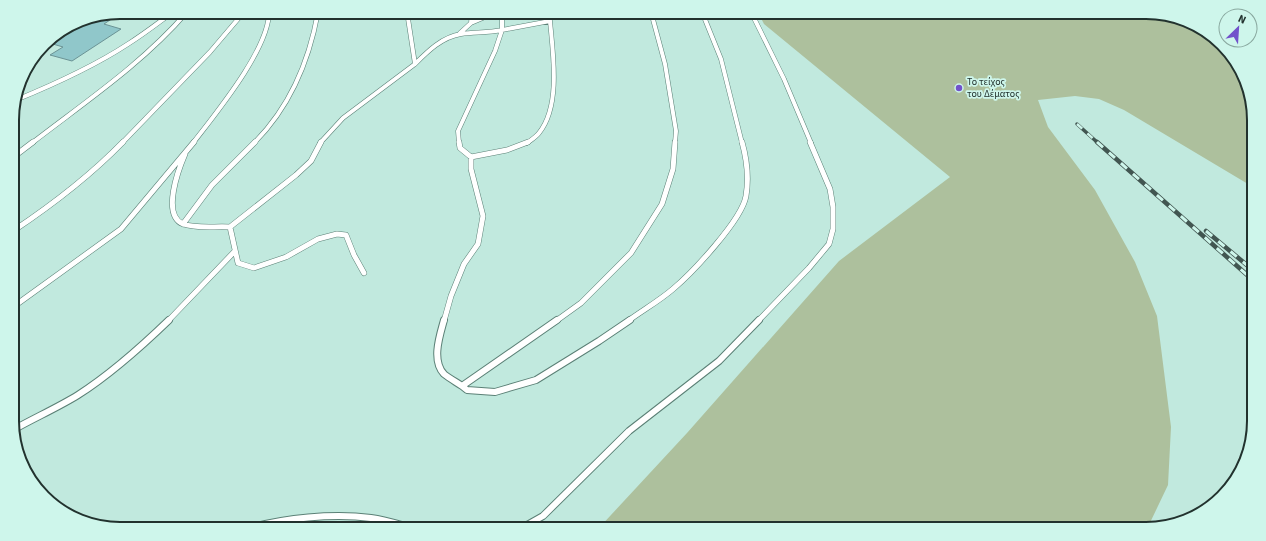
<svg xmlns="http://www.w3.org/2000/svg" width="1266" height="541" font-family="'Source Sans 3',sans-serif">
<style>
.green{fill:#adc09d}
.building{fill:#90c7ca;stroke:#6b9395}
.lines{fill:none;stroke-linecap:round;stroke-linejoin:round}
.service-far2-casing{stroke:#5b8076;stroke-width:5}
.service-far1-casing{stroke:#5b8076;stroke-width:6}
.service-casing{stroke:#5b8076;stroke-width:8}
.service-far2{stroke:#fff;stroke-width:4}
.service-far1{stroke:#fff;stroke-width:5}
.service{stroke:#fff;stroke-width:6}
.rail-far1-casing{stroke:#425651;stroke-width:3.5}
.rail-casing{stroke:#425651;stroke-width:4.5}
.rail-far1{stroke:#cef6eb;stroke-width:2.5;stroke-dasharray:7;stroke-linecap:butt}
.rail{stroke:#cef6eb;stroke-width:3;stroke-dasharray:8;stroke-linecap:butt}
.poi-dot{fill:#7252cb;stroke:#cef6eb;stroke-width:1.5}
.labels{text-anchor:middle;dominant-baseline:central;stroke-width:3.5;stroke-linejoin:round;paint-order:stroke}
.far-poi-label{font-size:10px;fill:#22322e;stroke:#cef6eb;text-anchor:start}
.rim{fill:none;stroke:#22322e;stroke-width:2}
</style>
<rect width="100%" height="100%" fill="#c1e9de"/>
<!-- green -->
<path class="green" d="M758,12H1146L1187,20L1232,54L1253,105V126L1250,127L1253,130V187L1124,110L1099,99L1075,96L1038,100L1048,127L1095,190L1135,262L1157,316L1171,427L1168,485L1147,529H1029L999,526L993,529H598L687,433L839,261L950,177L764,24Z"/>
<!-- building -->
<path class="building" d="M122,12L104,24L121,29L72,61L50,55L63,47L46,42L48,39L79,20Z"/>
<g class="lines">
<defs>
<path id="service-far2" d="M549,12L550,21
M651,12L665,64L676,131L675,143
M702,12L721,59L742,143
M751,12L784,79L811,143
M471,23L472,12
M502,30V12
M502,30L550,21C553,54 561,106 539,133C536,137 531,140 527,143
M460,33L471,23L497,12
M31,61L38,56L39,51
M415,64C428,51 442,37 461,34C475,32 488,33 502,30
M16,100C55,84 93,67 128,44C144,34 158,23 173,12
M32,143C85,102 142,64 187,12
M122,143L210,52L244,12
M193,143C216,113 269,49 269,12
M254,143C290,107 309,62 318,12
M320,143L343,118L415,64L407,12
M459,143L458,131L495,51L502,30"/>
<path id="service-far1" d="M459,142L460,148L471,157L507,150L528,142
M185,154C179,168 161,215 183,224C197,229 215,226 230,227L296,175L311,161L321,142
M12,158L33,142
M183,224L212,185L255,142
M230,227L238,263L254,268L286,257L318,239L337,234L346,235L354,255L364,273
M13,231C52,205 90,176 123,142
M13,307L121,229L194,142
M168,321L235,251
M444,321L451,296L464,264L478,244L483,216L471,169V157
M556,321L581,303L631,253L662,204L673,169L675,142
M628,321C643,310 659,301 673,289C692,273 742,220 746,196C749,178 747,160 742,142
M758,321L809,268L829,244L833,229V207L830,189L810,142"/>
<path id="service" d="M444,320C440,335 431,360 444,374C449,378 456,382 462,386
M557,320L462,386L467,390L495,392L536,380L599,341L630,320
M13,430C34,418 57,408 78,395C111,374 141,347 169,320
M246,529C283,518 333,513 371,518C386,520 401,525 416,529
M520,529L543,516L629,431L719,361L759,320"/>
</defs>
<!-- service-far2 casing -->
<use href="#service-far2" class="service-far2-casing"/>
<!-- service-far1 casing -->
<use href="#service-far1" class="service-far1-casing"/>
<!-- service casing -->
<use href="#service" class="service-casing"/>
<!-- service-far2 -->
<use href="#service-far2" class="service-far2"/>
<!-- service-far1 -->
<use href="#service-far1" class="service-far1"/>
<!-- service -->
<use href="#service" class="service"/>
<defs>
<path id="rail-far1" d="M1077,124L1098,143"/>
<path id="rail" d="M1097,142L1254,281
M1206,231L1254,271"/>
</defs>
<!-- rail-far1 casing -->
<use href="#rail-far1" class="rail-far1-casing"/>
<!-- rail casing -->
<use href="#rail" class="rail-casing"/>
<!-- rail-far1 -->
<use href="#rail-far1" class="rail-far1"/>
<!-- rail -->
<use href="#rail" class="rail"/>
</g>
<!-- markers -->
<circle class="poi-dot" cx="959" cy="88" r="4"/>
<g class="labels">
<!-- far-poi labels -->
<g class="far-poi-label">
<text x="967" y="82">Το τείχος<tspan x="967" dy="12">του Δέματος</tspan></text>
</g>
</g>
<!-- crop -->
<path d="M0 0H1266V541H0ZM120 19H1146A101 101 0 0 1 1247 120V421A101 101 0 0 1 1146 522H120A101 101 0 0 1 19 421V120A101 101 0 0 1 120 19Z" fill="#cef6eb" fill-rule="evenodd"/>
<path class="rim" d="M120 19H1146A101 101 0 0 1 1247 120V421A101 101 0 0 1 1146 522H120A101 101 0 0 1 19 421V120A101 101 0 0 1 120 19Z"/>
<!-- north arrow -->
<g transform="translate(1238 28) rotate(25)"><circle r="19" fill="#cef6eb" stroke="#89a89f"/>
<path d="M0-3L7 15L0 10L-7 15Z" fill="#7252cb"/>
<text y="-6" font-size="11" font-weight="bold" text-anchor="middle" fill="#22322e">N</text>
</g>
</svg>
